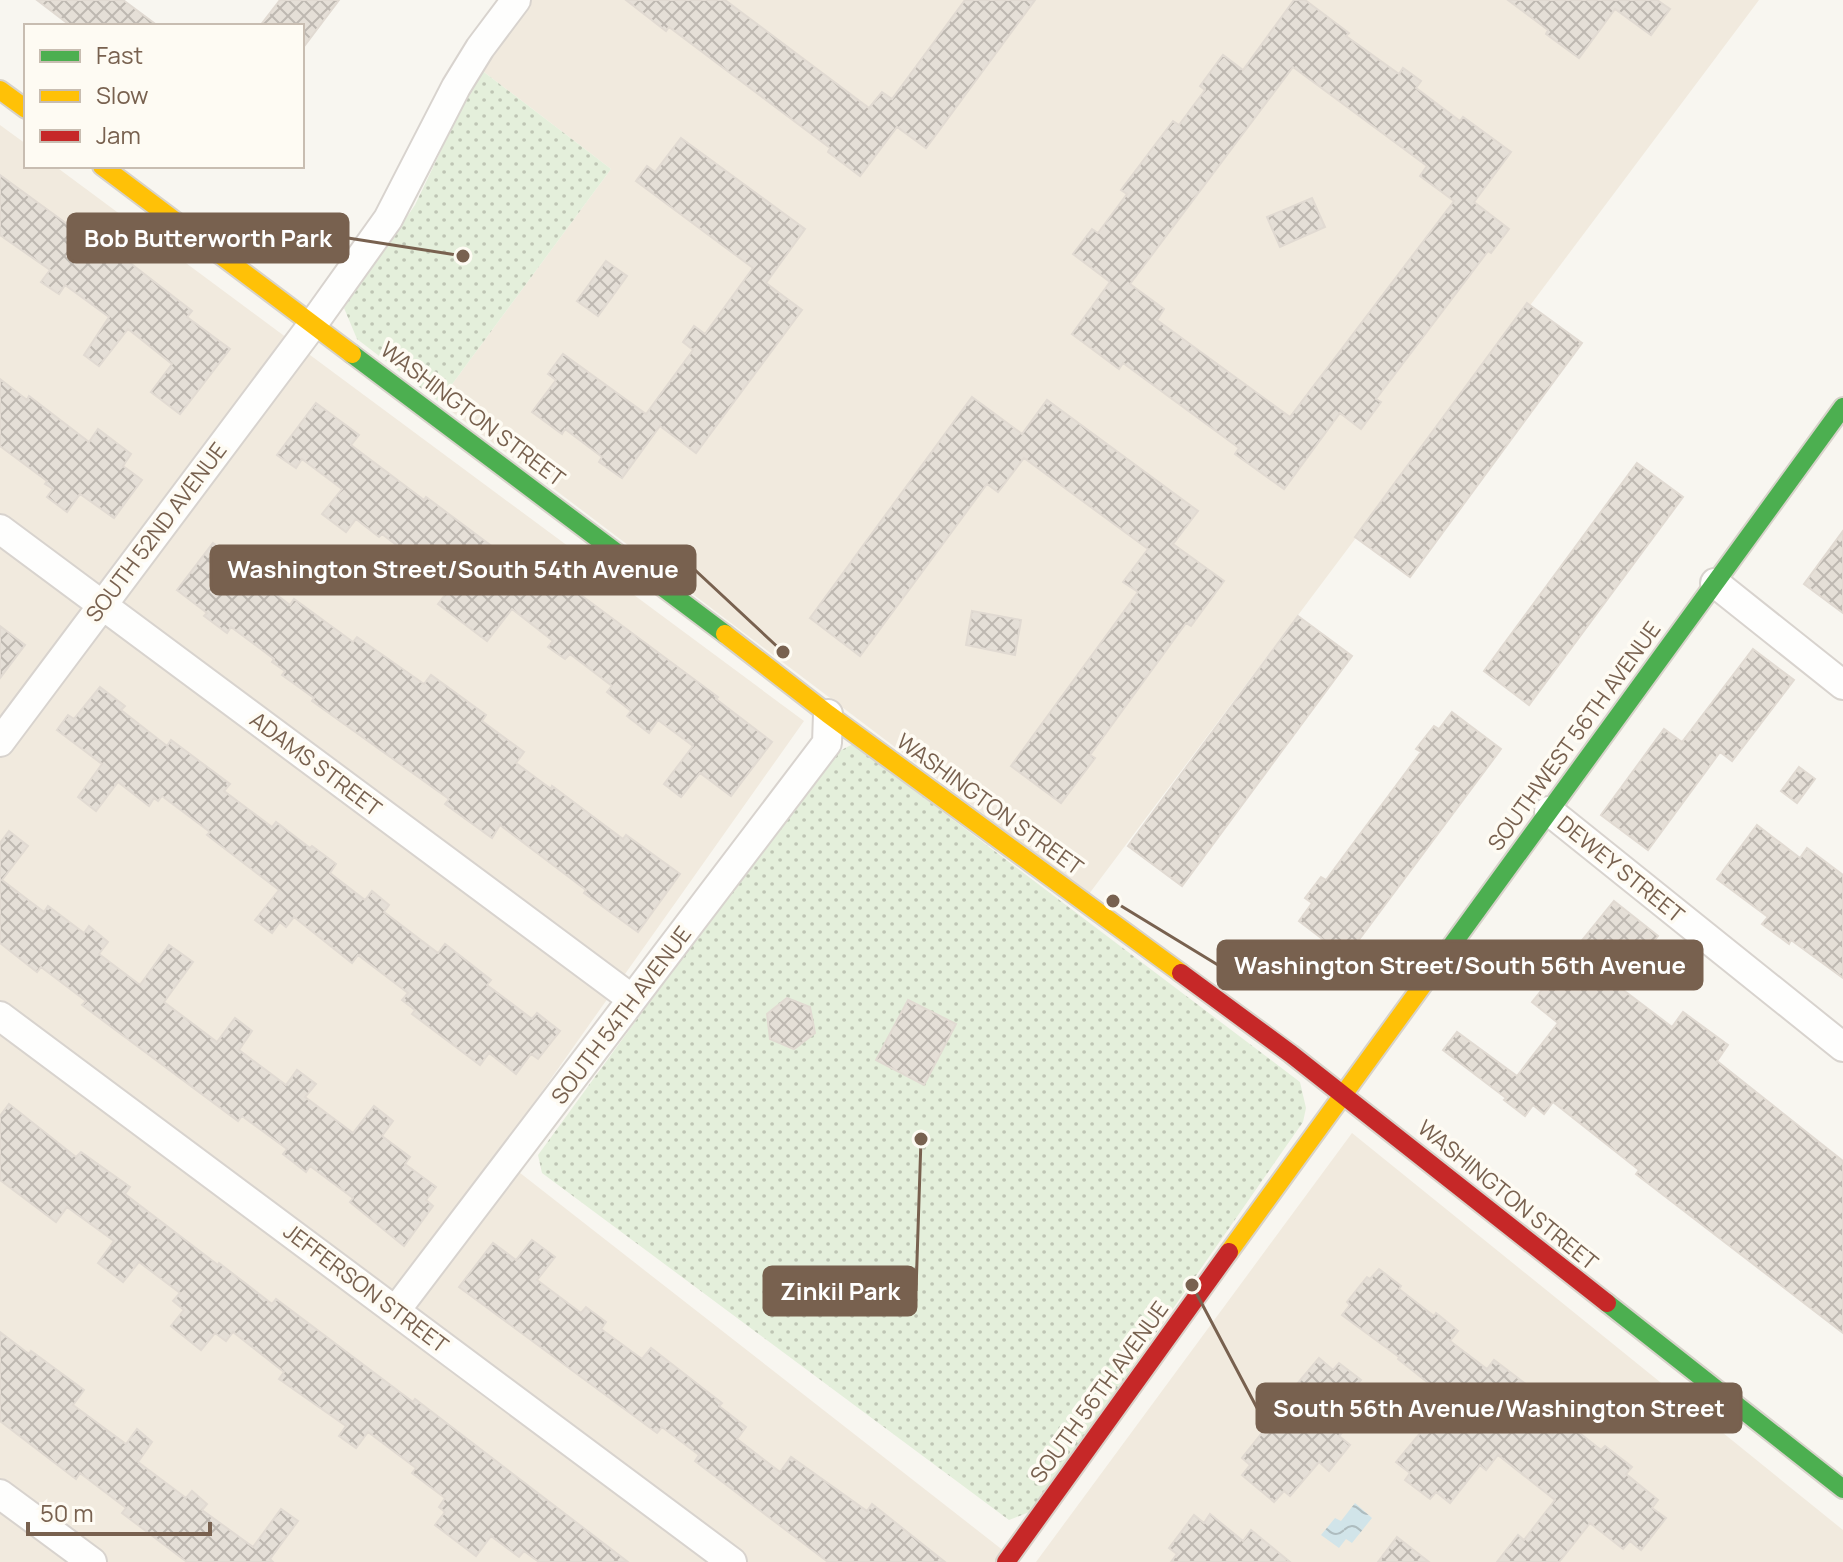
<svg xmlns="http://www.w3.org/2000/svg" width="1843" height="1562" font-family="Manrope,sans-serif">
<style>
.residential{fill:#f1eade}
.park{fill:url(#park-dots)}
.water{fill:url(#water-waves)}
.building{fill:url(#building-cross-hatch);stroke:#e1dad2;stroke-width:2;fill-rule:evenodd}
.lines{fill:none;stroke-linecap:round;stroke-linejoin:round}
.street-casing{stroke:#d8d3ce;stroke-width:32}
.fast-casing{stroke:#d7d2ca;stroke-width:22}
.slow-casing{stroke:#d7d2ca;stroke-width:22}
.jam-casing{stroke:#d7d2ca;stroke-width:22}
.street{stroke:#fefefd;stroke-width:28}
.fast{stroke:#4caf50;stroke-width:18}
.slow{stroke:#ffc107;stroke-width:18}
.jam{stroke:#c62828;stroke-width:18}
.labels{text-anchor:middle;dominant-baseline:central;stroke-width:7;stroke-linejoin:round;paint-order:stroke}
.street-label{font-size:22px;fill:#78614f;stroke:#fefbf3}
.leader{fill:none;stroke:#78614f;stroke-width:3}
.callout-dot{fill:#78614f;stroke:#fefbf3;stroke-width:3}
.callout{fill:#78614f;stroke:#78614f;stroke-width:3}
.callout-label{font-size:24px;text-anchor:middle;font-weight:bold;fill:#fff}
</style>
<defs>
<pattern id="park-dots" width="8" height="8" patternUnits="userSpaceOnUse" patternTransform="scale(2)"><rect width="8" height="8" fill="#e4efdb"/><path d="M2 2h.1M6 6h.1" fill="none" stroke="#bec5b4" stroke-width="1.8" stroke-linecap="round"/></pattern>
<pattern id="water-waves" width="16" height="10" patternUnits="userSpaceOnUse" patternTransform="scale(2)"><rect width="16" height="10" fill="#d1e4e9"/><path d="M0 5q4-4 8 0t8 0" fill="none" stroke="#aebcbf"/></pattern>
<pattern id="building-cross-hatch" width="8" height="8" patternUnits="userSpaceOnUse" patternTransform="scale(2)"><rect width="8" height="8" fill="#e5dfd7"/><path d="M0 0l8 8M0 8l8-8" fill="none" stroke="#beb8b1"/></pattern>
</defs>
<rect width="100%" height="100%" fill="#f8f6f0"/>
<!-- residential -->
<path class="residential" d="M532,0H1759L1089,894L439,402L611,169L480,69Z
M0,125L26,144V166H55L804,721L497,1155L1018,1562H0Z
M1352,1133L1843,1530V1562H1036Z"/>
<!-- park -->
<path class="park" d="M480,69L611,169L439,402L357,339L344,308L415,205Z
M853,744L1300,1082L1306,1108L1303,1122L1032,1511L1009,1520L542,1173L538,1155L828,757Z"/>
<!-- water -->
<path class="water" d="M1355,1503L1372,1518L1352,1543L1346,1539L1339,1548L1321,1535L1335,1518L1341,1521Z"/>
<!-- building -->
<path class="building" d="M37,0H123L158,26H71Z
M280,0H339L302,49V26H260Z
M626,0H725L869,108L882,92L892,99L965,0H1035L926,148L897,127L860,176L828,152L830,148L669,27L666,31Z
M1294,0H1305L1349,33L1346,36L1399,74L1403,68L1421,81L1416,88L1460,121L1463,117L1511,152L1474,202L1509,229L1491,253L1488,251L1376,399L1381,402L1361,429L1340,413L1284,489L1235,454L1239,448L1123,363L1119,369L1072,334L1110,282L1073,254L1092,229L1098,233L1127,194L1121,190L1173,121L1179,125L1205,90L1200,86L1223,55L1243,70ZM1293,67L1427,166L1420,176L1454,201L1290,417L1157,320L1164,309L1130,284Z
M1508,0H1657L1670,9L1651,35L1615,9L1579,58L1546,34L1548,30Z
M681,138L805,229L766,283L802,310L696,453L660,426L622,478L599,462L602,457L565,429L562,434L532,412L556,380L548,374L563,354L646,414L693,350L683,342L694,326L705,334L753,268L636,181L647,166L655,172Z
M0,175L93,243L95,241L111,252L112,249L192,311L187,317L230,349L180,414L151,392L172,364L128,329L99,366L84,355L109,317L65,285L59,294L41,282L50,270L0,235Z
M1312,198L1325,227L1280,247L1267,217Z
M606,261L627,276L598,316L577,301Z
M1527,303L1582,343L1410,577L1355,537Z
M0,379L27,400L29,396L89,442L98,429L131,454L123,466L142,480L114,518L80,494L67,512L47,497L53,489L45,484L47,481L0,446Z
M972,397L1022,434L1047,400L1198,511L1173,544L1224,581L1191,626L1186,623L1090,755L1095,758L1061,803L1011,766L1138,592L1123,582L1148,549L1024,458L998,492L987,484L860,656L810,618Z
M316,403L359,435L351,445L424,500L426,497L545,586L554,575L718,697L716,699L772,742L731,796L700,773L681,797L664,784L693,746L658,720L649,733L627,716L631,711L607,692L612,686L570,654L565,659L548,647L553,641L512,609L487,641L438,604L451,587L382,534L379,537L356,519L346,532L322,514L342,489L302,459L296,468L277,455Z
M1637,463L1683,497L1529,705L1484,671Z
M1843,531V613L1804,584Z
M213,543L230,556L228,558L290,605L294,599L353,642L357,637L424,684L431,675L486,715L482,721L524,752L516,763L551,789L552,786L623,839L626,835L680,874L638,932L584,893L586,890L500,825L492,838L445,804L449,799L312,701L314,698L282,675L285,671L272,662L274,659L231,627L227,633L204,616L207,613L177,590Z
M972,611L1021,620L1015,655L966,645Z
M1298,616L1352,656L1182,886L1128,846Z
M0,626L25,645L0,678Z
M1753,649L1794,680L1732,761L1720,752L1648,850L1601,815L1664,729L1682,742Z
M100,687L125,706L121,710L167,746L171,740L230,784L224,791L272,827L276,822L310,848L312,846L336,864L330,873L365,900L372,891L389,905L384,912L438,953L445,944L491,980L487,985L532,1019L537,1013L560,1031L538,1059L531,1054L516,1074L489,1053L480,1065L412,1014L415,1010L402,1000L408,993L358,955L352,963L294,917L286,927L280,922L272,933L255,920L279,890L207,835L210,832L162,796L158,801L154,798L149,806L118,782L96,811L78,797L102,764L57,730L68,715L74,719Z
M1452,712L1501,749L1346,957L1299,921L1312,903L1305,898L1321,877L1326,880L1421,752L1416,749L1434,726L1439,729Z
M1799,767L1815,779L1797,803L1781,791Z
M1757,825L1800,858L1807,848L1843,875V978L1791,940L1789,944L1762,924L1768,917L1717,879Z
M9,831L28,846L2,880L44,912L48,906L84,933L89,926L108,942L99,954L140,985L169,945L193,962L164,1002L217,1042L235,1018L252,1031L239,1050L286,1085L297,1070L316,1084L305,1097L353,1133L374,1106L393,1121L382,1136L410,1157L405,1164L436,1187L426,1200L433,1206L404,1246L350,1202L353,1198L310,1166L306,1172L283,1154L287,1149L242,1116L238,1121L82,1005L86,1001L41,967L37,972L0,943V843Z
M1614,901L1658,936L1618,986L1672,1027L1683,1012L1728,1045L1717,1061L1843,1161V1333L1636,1174L1639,1170L1553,1102L1544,1114L1533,1105L1525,1116L1504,1100L1506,1098L1443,1050L1457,1032L1517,1076L1558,1023L1532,1002Z
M787,998L810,1007L815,1033L794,1049L770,1039L767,1014Z
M908,1000L956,1024L924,1085L876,1060Z
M9,1104L76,1157L81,1152L130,1187L125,1194L218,1265L219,1263L272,1304L276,1299L413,1402L415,1399L628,1562H539L524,1551L519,1557L491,1536L476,1556L435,1525L445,1512L439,1507L445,1498L412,1473L416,1468L368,1432L356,1448L339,1436L346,1426L279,1379L284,1372L233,1332L226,1341L215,1333L201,1350L171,1326L184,1310L173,1301L180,1293L139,1262L123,1282L98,1263L114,1241L67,1207L56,1222L0,1180V1116Z
M532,1240L555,1257L537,1280L581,1313L586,1307L606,1322L601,1329L642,1359L651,1348L722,1403L719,1406L746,1427L737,1439L780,1472L791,1457L867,1511L872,1504L945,1562H828L695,1461L699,1455L662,1427L657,1433L459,1287L493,1243L516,1260Z
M1379,1269L1401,1286L1399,1289L1434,1316L1436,1313L1458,1331L1450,1341L1487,1369L1494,1360L1527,1385L1518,1396L1526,1402L1520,1410L1552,1435L1563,1420L1601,1450L1605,1446L1632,1467L1626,1474L1658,1500L1652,1508L1666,1518L1641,1550L1630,1541L1623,1549L1590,1523L1559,1562H1497L1518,1535L1524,1540L1555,1500L1498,1455L1486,1470L1480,1465L1450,1503L1436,1492L1430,1499L1405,1480L1410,1473L1396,1462L1427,1425L1420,1419L1441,1393L1398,1359L1399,1357L1342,1315L1350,1305L1347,1302L1367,1277L1370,1279Z
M0,1332L29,1354L31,1351L84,1390L73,1405L126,1444L137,1429L152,1442L138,1462L186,1498L192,1491L207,1504L202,1510L253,1547L281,1509L298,1521L270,1559L273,1562H187L122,1513L126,1508L80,1473L76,1479L0,1421Z
M1319,1358L1333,1370L1339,1363L1361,1380L1356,1386L1371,1399L1339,1436L1350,1445L1329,1471L1319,1462L1290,1496L1284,1491L1274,1502L1242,1475L1250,1465L1242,1458L1269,1424L1261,1417L1282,1392L1287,1396Z
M1210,1514L1243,1541L1251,1530L1290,1562H1171L1177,1554L1169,1548L1194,1515L1204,1523Z
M1397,1537L1429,1562H1378Z"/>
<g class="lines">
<defs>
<path id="street" d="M0,529L632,999
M1715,583L1843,685
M0,742L313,324L388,219L456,87L480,48L516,0
M1549,811L1843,1047
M0,1016L732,1562
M396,1310L827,743L828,714
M0,1494L92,1562"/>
<path id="fast" d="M352,354L725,634
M1433,971L1843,407
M1607,1303L1843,1489"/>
<path id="slow" d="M0,90L26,109
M102,166L352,354
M725,634L828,714L1181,973
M1229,1252L1433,971"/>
<path id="jam" d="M1181,973L1291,1054L1607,1303
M1006,1562L1229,1252"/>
</defs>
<!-- street casing -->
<use href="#street" class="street-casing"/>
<!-- fast casing -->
<use href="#fast" class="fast-casing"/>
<!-- slow casing -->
<use href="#slow" class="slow-casing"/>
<!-- jam casing -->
<use href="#jam" class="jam-casing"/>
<!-- street -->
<use href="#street" class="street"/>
<!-- fast -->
<use href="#fast" class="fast"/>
<!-- slow -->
<use href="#slow" class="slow"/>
<!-- jam -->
<use href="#jam" class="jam"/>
</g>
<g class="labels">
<!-- street labels -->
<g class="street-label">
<text transform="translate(473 414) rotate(37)">WASHINGTON STREET</text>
<text transform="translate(156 532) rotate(-53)">SOUTH 52ND AVENUE</text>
<text transform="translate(1574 736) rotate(-54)">SOUTHWEST 56TH AVENUE</text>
<text transform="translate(316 764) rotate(37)">ADAMS STREET</text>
<text transform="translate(990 804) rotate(36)">WASHINGTON STREET</text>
<text transform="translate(1621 869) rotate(39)">DEWEY STREET</text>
<text transform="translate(621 1015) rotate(-53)">SOUTH 54TH AVENUE</text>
<text transform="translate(1508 1195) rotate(39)">WASHINGTON STREET</text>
<text transform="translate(366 1288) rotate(37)">JEFFERSON STREET</text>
<text transform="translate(1099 1392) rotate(-54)">SOUTH 56TH AVENUE</text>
</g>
</g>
<!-- callouts -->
<path class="leader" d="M463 256L348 238M783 652L695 570M1113 901L1218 965M921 1139L916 1291M1192 1285L1257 1408"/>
<g class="callout-dot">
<circle cx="463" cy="256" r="8"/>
<circle cx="783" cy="652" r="8"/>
<circle cx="1113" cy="901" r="8"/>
<circle cx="921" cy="1139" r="8"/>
<circle cx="1192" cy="1285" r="8"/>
</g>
<g class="callout">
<rect x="68" y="214" width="280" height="48" rx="8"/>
<rect x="211" y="546" width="484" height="48" rx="8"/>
<rect x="1218" y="941" width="484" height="48" rx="8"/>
<rect x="764" y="1267" width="152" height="48" rx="8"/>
<rect x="1257" y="1384" width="484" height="48" rx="8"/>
</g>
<g class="callout-label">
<text x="208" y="247">Bob Butterworth Park</text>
<text x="453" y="578">Washington Street/South 54th Avenue</text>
<text x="1460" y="974">Washington Street/South 56th Avenue</text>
<text x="840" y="1300">Zinkil Park</text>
<text x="1499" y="1417">South 56th Avenue/Washington Street</text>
</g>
<!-- legend -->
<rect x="24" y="24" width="280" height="144" fill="#fefbf3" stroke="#c8bdb1" stroke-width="2"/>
<rect x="40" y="50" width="40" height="12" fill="#4caf50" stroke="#c8bdb1" stroke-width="2"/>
<text x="96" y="64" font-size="24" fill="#78614f">Fast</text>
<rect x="40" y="90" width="40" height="12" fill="#ffc107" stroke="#c8bdb1" stroke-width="2"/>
<text x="96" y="104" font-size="24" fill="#78614f">Slow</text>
<rect x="40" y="130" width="40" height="12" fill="#c62828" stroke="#c8bdb1" stroke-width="2"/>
<text x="96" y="144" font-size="24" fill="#78614f">Jam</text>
<!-- scale -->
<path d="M28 1522v12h182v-12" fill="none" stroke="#78614f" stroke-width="4"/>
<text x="40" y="1522" font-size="24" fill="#78614f" stroke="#fefbf3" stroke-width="6" paint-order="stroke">50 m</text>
</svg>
